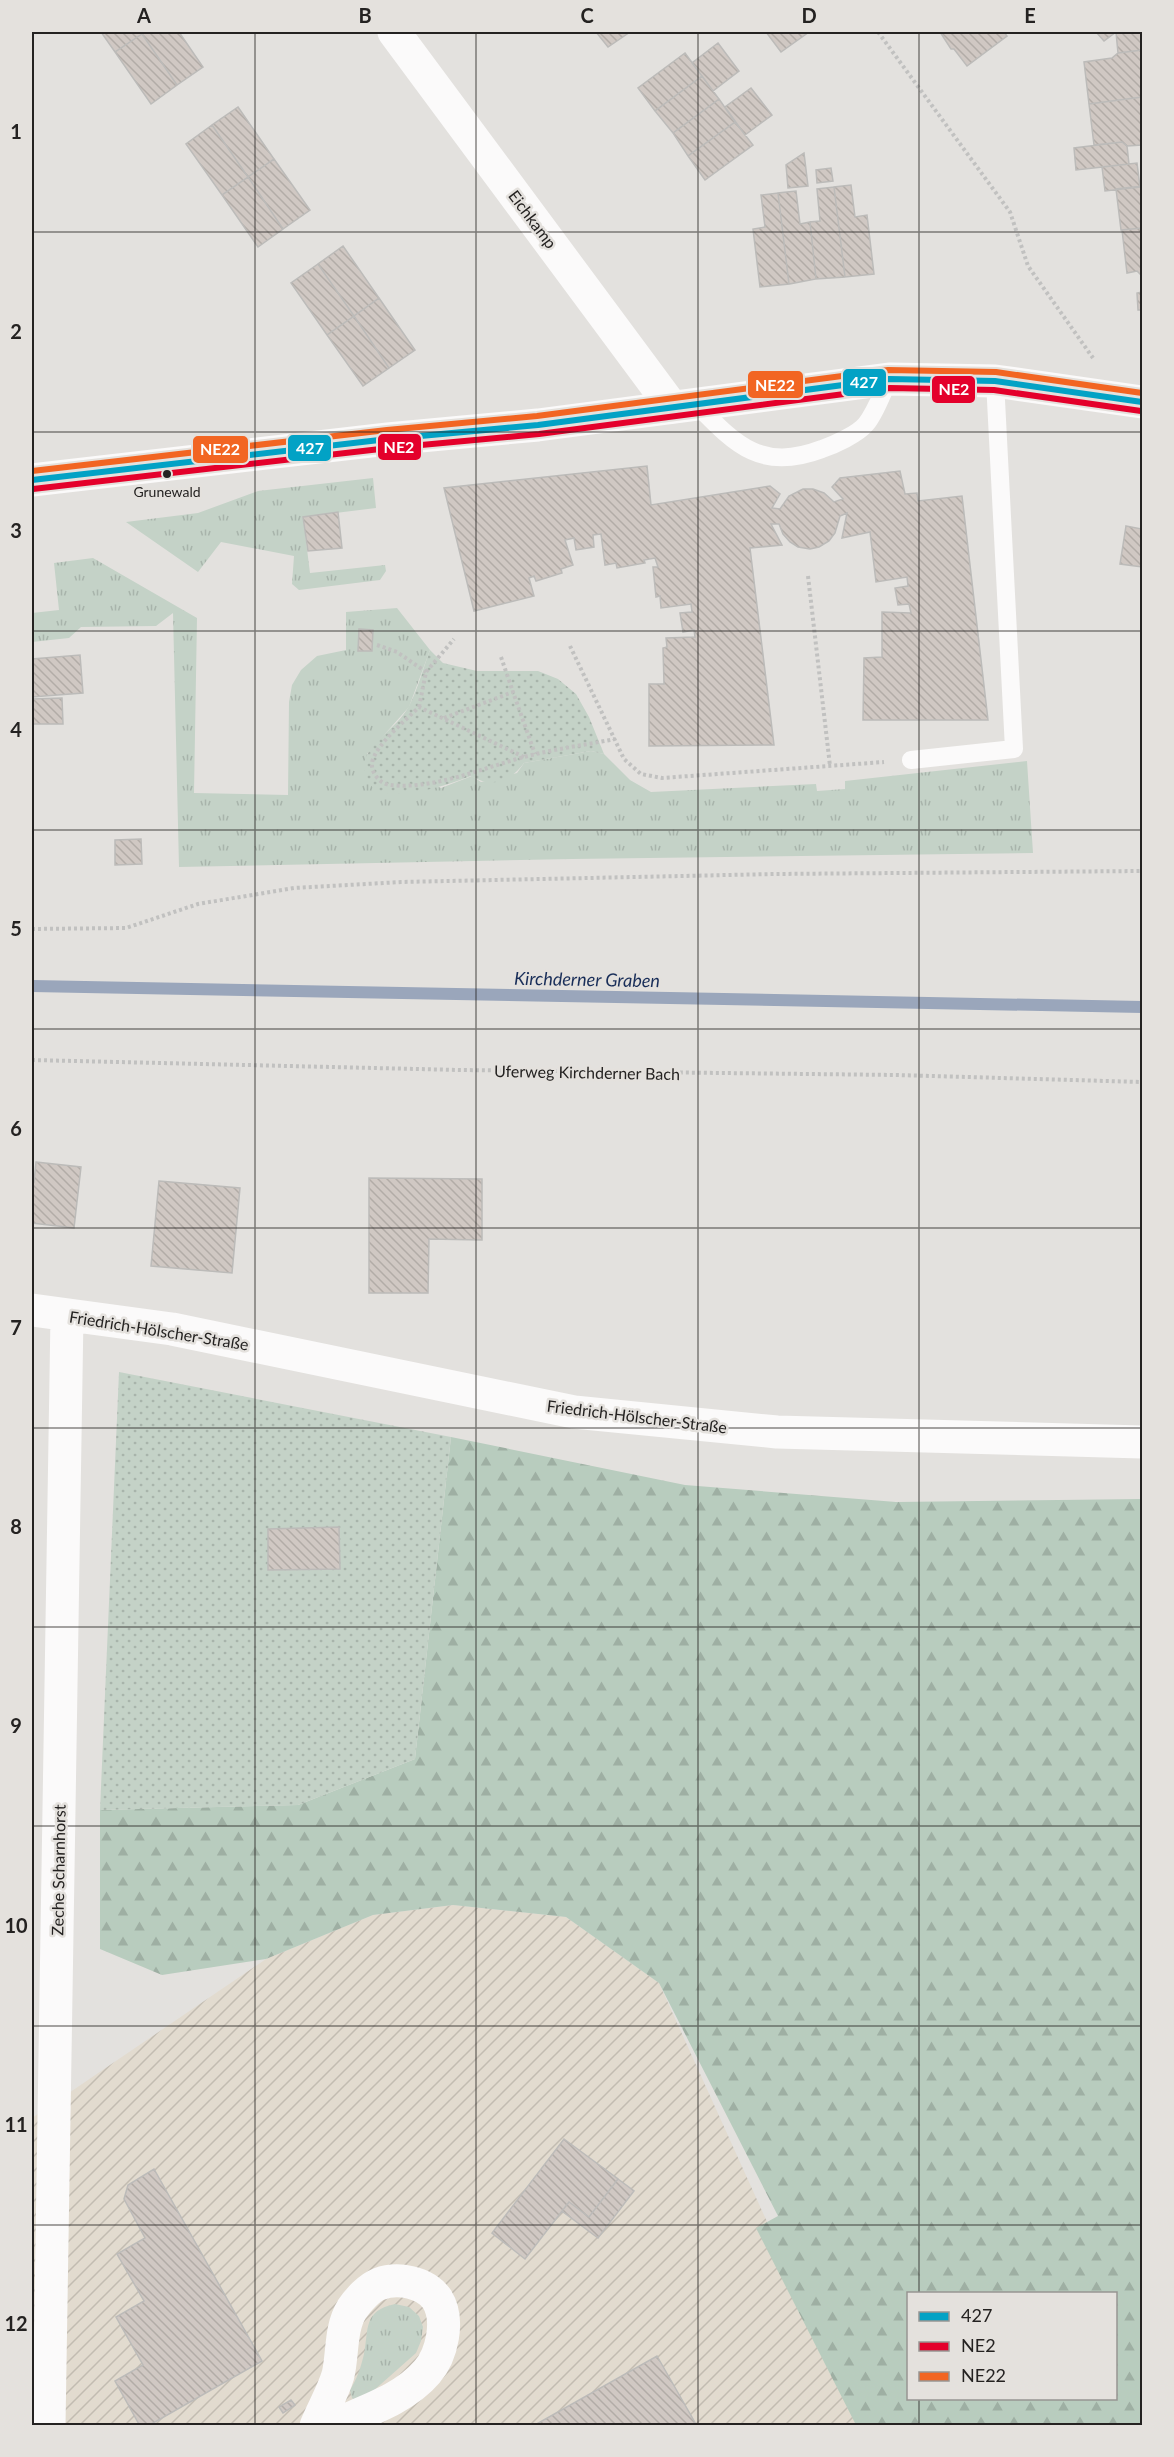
<svg xmlns="http://www.w3.org/2000/svg" width="1174" height="2457" font-family="Lato,sans-serif">
<style>
.industrial{fill:url(#industrial-furrows)}
.grass{fill:url(#grass-tufts)}
.forest{fill:url(#forest-firs);fill-rule:evenodd}
.park{fill:url(#park-dots)}
.lines{fill:none;stroke-linecap:round;stroke-linejoin:round}
.stream{stroke:#9aa6bb;stroke-width:12}
.building{fill:url(#building-back-hatch);stroke:#bcbbb9;stroke-width:1.5}
.path{stroke:#c1c1c0;stroke-width:4;stroke-dasharray:3 3;stroke-linecap:butt}
.lane{stroke:#fbfafa;stroke-width:18}
.street{stroke:#fbfafa;stroke-width:33}
.secondary{stroke:#fbfafa;stroke-width:33}
.bus-1-casing{stroke:#e4e1dd;stroke-width:10}
.bus-2-casing{stroke:#e4e1dd;stroke-width:10}
.bus-3-casing{stroke:#e4e1dd;stroke-width:10}
.bus-1{stroke:#02a2c5;stroke-width:6}
.bus-2{stroke:#e4002b;stroke-width:6}
.bus-3{stroke:#f26522;stroke-width:6}
.grid{fill:none;stroke:#242221;stroke-width:1.5;stroke-opacity:0.55}
.bus-dot{fill:#242221;stroke:#e4e1dd;stroke-width:2}
.labels{text-anchor:middle;dominant-baseline:central;stroke-width:5;stroke-linejoin:round;paint-order:stroke}
.bus-label{font-size:14px;fill:#242221;stroke:#e4e1dd}
.street-label{font-size:16px;fill:#242221;stroke:#e4e1dd}
.water-label{font-size:18px;font-style:italic;fill:#192e59;stroke:#e4e1dd}
.line-badge{stroke:#e4e1dd;stroke-width:2}
.badge-label{font-size:16px;text-anchor:middle;font-weight:bold;fill:#fff}
.neatline{fill:none;stroke:#242221;stroke-width:2}
.grid-label{font-size:20px;text-anchor:middle;font-weight:bold;fill:#242221}
</style>
<defs>
<pattern id="industrial-furrows" width="10" height="10" patternUnits="userSpaceOnUse" patternTransform="scale(1.5)"><rect width="10" height="10" fill="#e2dbcf"/><path d="M-1 1l2-2M0 10L10 0M9 11l2-2" fill="none" stroke="#c2bcb1"/></pattern>
<pattern id="grass-tufts" width="24" height="20" patternUnits="userSpaceOnUse" patternTransform="scale(1.5)"><rect width="24" height="20" fill="#c4d2c7"/><path d="M3 7l-1-3M5 7V3M7 7l1-3M15 17l-1-3M17 17v-4M19 17l1-3" fill="none" stroke="#a8b4ab"/></pattern>
<pattern id="forest-firs" width="22" height="20" patternUnits="userSpaceOnUse" patternTransform="scale(1.5)"><rect width="22" height="20" fill="#b8ccbe"/><path d="M5 1l3.5 6h-7zM16 11l3.5 6h-7z" fill="#9eafa3"/></pattern>
<pattern id="park-dots" width="8" height="8" patternUnits="userSpaceOnUse" patternTransform="scale(1.5)"><rect width="8" height="8" fill="#c4d2c7"/><path d="M2 2h.1M6 6h.1" fill="none" stroke="#a8b4ab" stroke-width="1.8" stroke-linecap="round"/></pattern>
<pattern id="building-back-hatch" width="6" height="6" patternUnits="userSpaceOnUse" patternTransform="scale(1.5)"><rect width="6" height="6" fill="#d0c8c3"/><path d="M-1 5l2 2M0 0l6 6M5-1l2 2" fill="none" stroke="#b2aca7"/></pattern>
</defs>
<rect width="100%" height="100%" fill="#e3e1de"/>
<!-- industrial -->
<path class="industrial" d="M453,1905L566,1917L659,1983L763,2213L863,2425L32,2426V2118L266,1959L373,1915Z"/>
<!-- grass -->
<path class="grass" d="M373,478L376,508L303,517L310,573L385,565L386,571L380,580L299,590L292,584L294,556L221,542L198,572L126,522L198,513L258,491Z
M93,558L197,618L194,793L288,795L289,702L292,685L301,670L317,656L346,650V612L397,608L430,650L409,707L367,754L441,788L472,776L481,782L517,773L524,763L591,751L604,754L630,780L651,792L816,784L817,791L845,789V781L1027,761L1033,853L572,859L179,867L173,613L156,626L81,627L69,638L32,642V613L59,610L54,563Z
M395,2304L409,2307L419,2316L423,2327L421,2341L416,2353L363,2400L357,2402L352,2398L350,2390C357,2379 361,2367 364,2354C369,2328 363,2311 395,2304Z"/>
<!-- forest -->
<path class="forest" d="M451,1437L685,1485L896,1502L1142,1499V2425H856L756,2228L778,2216L659,1983L566,1917L453,1905L373,1915L266,1959L162,1975L100,1949V1810L298,1805L415,1759ZM908,2294H1116V2398H908Z"/>
<!-- park -->
<path class="park" d="M430,650L443,663L477,671H538L558,679L576,694L589,717L604,754L591,751L524,763C511,781 492,789 471,776C440,788 409,797 376,792C342,751 392,738 409,706C418,689 423,668 430,650Z
M119,1372L451,1437L415,1759L298,1805L100,1810Z"/>
<g class="lines">
<!-- stream -->
<path class="stream" d="M32,986L1142,1007"/>
</g>
<!-- building -->
<path class="building" d="M101,32H140L142,34L115,52Z
M145,32H179L203,67L177,85L142,34Z
M596,32H630L608,47Z
M766,32H809L781,52Z
M940,32H1004L1007,36L967,66L954,49H951Z
M1096,32H1116L1104,41Z
M1116,32H1142V50L1118,53Z
M142,34L177,85L151,104L115,52Z
M718,43L739,71L713,91L692,63Z
M1142,50V97L1089,104L1084,62L1112,58L1118,53Z
M685,53L702,76L655,111L638,88Z
M702,76L719,99L673,133L655,111Z
M751,88L772,115L745,135L725,107Z
M1142,97V145L1127,146L1122,142L1094,145L1089,104Z
M719,99L735,122L688,156L673,133Z
M238,107L274,159L248,177L212,125Z
M735,122L753,145L705,180L688,156Z
M212,125L248,177L222,195L186,144Z
M1122,142L1127,146L1129,164L1076,170L1074,148Z
M804,153L808,186L788,188L786,165Z
M274,159L310,210L283,229L248,177Z
M1137,163L1140,187L1105,191L1102,167Z
M831,168L833,181L817,183L816,170Z
M248,177L283,229L258,247L222,195Z
M851,185L855,217L867,215L874,274L845,277L834,187Z
M1142,186V228L1121,230L1116,189Z
M834,187L845,277L816,279L810,222L820,221L817,189Z
M796,191L800,224L810,222L816,279L789,284L778,193Z
M778,193L789,284L760,287L753,229L765,227L761,195Z
M1142,228V276L1137,271L1127,273L1122,230Z
M343,246L379,298L354,316L318,264Z
M318,264L354,316L327,335L291,283Z
M1142,292V310H1138L1137,293Z
M379,298L415,350L389,368L354,316Z
M354,316L389,368L363,386L327,335Z
M647,466L651,505L770,486L780,494L772,508L780,509L789,496L803,489H813L824,493L834,502L843,499L832,487L840,478L900,471L905,494L917,493L918,501L962,496L988,720H863L864,658L882,657V612L911,613L909,604L898,605L895,588L908,586L907,577L876,582L870,532L842,538L847,513L840,516L835,533L829,541L819,547L810,549L798,547L790,542L783,534L779,524H771L782,545L750,548L774,745L649,746V684H664L663,648L667,647L666,638L695,637L694,630L683,632L680,613L692,612L691,604L661,608L660,596L656,597L653,567H658L655,558L644,560L645,563L617,568L616,563L605,565L601,534L593,535L594,547L576,550L574,538L565,540L573,565L561,569L562,573L536,581L534,576L529,578L534,596L474,611L444,488Z
M338,512L342,548L308,551L303,517Z
M1126,526L1142,529V567L1120,564Z
M359,629L373,630L372,651H358Z
M80,655L83,693L32,697V659Z
M62,698L63,724H32V699Z
M141,839L142,864L115,865V840Z
M36,1162L81,1167L74,1228L32,1223V1181L34,1182Z
M369,1178L482,1179V1240L429,1239L428,1293H369Z
M159,1181L240,1188L232,1273L151,1266Z
M339,1527L340,1569L268,1570V1529Z
M564,2139L618,2179L589,2217L569,2202L525,2259L492,2233Z
M154,2169L262,2361L148,2426H140L115,2381L143,2365L116,2317L144,2301L117,2254L145,2238L124,2199L128,2185Z
M618,2179L634,2191L598,2238L562,2211L569,2202L589,2217Z
M657,2356L697,2426H533Z
M291,2400L295,2405L283,2413L279,2407Z"/>
<g class="lines">
<!-- path -->
<path class="path" d="M878,32L1010,212L1028,266L1093,358
M808,576L830,766
M377,645L397,652L426,672
M570,646L624,759L641,774L662,778L884,762
M501,657L513,692
M419,707L426,672L454,639
M444,718L513,692L535,754
M524,757L419,707C406,720 375,745 372,763C371,773 380,784 390,785C432,790 483,768 524,757C554,749 585,745 615,739
M32,929L126,928L198,904L294,888L401,882L775,874L1142,871
M32,1060L460,1070L897,1075L1142,1082"/>
<!-- lane -->
<path class="lane" d="M696,404C736,445 761,472 822,449C834,445 858,434 866,424C876,412 882,393 889,379
M911,760L1014,749L995,381"/>
<!-- street -->
<path class="street" d="M394,32L672,407
M32,1310L172,1329L574,1412L777,1432L1142,1442
M49,2426L67,1315
M316,2426C323,2409 333,2392 338,2375C343,2354 340,2328 352,2309C358,2300 369,2288 379,2284C398,2277 425,2282 437,2299C450,2320 442,2355 427,2372C403,2400 365,2411 332,2426"/>
<!-- secondary -->
<path class="secondary" d="M32,480L388,439L538,425L889,379L995,381L1142,402"/>
<defs>
<path id="bus-1" d="M32,480L388,439L538,425L889,379L995,381L1142,402"/>
<path id="bus-2" d="M33,489L389,448L539,434L890,388L994,390L1141,411"/>
<path id="bus-3" d="M32,471L387,430L537,416L888,370L996,372L1142,393"/>
</defs>
<!-- bus-1 casing -->
<use href="#bus-1" class="bus-1-casing"/>
<!-- bus-2 casing -->
<use href="#bus-2" class="bus-2-casing"/>
<!-- bus-3 casing -->
<use href="#bus-3" class="bus-3-casing"/>
<!-- bus-1 -->
<use href="#bus-1" class="bus-1"/>
<!-- bus-2 -->
<use href="#bus-2" class="bus-2"/>
<!-- bus-3 -->
<use href="#bus-3" class="bus-3"/>
</g>
<!-- grid -->
<path class="grid" d="M255,32V2426M476,32V2426M698,32V2426M919,32V2294M32,232H1142M32,432H1142M32,631H1142M32,830H1142M32,1029H1142M32,1228H1142M32,1428H1142M32,1627H1142M32,1826H1142M32,2026H1142M32,2225H1142M919,2398V2426"/>
<!-- markers -->
<circle class="bus-dot" cx="167" cy="474" r="5"/>
<g class="labels">
<!-- bus labels -->
<g class="bus-label">
<text x="167" y="491">Grunewald</text>
</g>
<!-- street labels -->
<g class="street-label">
<text transform="translate(533 219) rotate(53)">Eichkamp</text>
<text transform="translate(587 1072) rotate(1)">Uferweg Kirchderner Bach</text>
<text transform="translate(159 1330) rotate(9)">Friedrich-Hölscher-Straße</text>
<text transform="translate(637 1416) rotate(7)">Friedrich-Hölscher-Straße</text>
<text transform="translate(58 1870) rotate(-89)">Zeche Scharnhorst</text>
</g>
<!-- water labels -->
<g class="water-label">
<text transform="translate(587 979) rotate(1)">Kirchderner Graben</text>
</g>
</g>
<g class="line-badge">
<rect x="842" y="368" width="45" height="29" rx="6" fill="#02a2c5"/>
<rect x="747" y="370" width="57" height="29" rx="6" fill="#f26522"/>
<rect x="931" y="375" width="45" height="29" rx="6" fill="#e4002b"/>
<rect x="377" y="433" width="45" height="28" rx="6" fill="#e4002b"/>
<rect x="287" y="434" width="45" height="28" rx="6" fill="#02a2c5"/>
<rect x="192" y="435" width="57" height="29" rx="6" fill="#f26522"/>
</g>
<g class="badge-label">
<text x="864" y="388">427</text>
<text x="775" y="391">NE22</text>
<text x="954" y="395">NE2</text>
<text x="399" y="453">NE2</text>
<text x="310" y="454">427</text>
<text x="220" y="455">NE22</text>
</g>
<!-- border -->
<rect width="1174" height="2457" fill="none" stroke="#e4e1dd" stroke-width="66"/>
<!-- legend -->
<rect x="907" y="2292" width="210" height="108" fill="#e4e1dd" stroke="#979592" stroke-width="1.5"/>
<rect x="919" y="2312" width="30" height="9" fill="#02a2c5" stroke="#979592" stroke-width="1.5"/>
<text x="961" y="2322" font-size="18" fill="#242221">427</text>
<rect x="919" y="2342" width="30" height="9" fill="#e4002b" stroke="#979592" stroke-width="1.5"/>
<text x="961" y="2352" font-size="18" fill="#242221">NE2</text>
<rect x="919" y="2372" width="30" height="9" fill="#f26522" stroke="#979592" stroke-width="1.5"/>
<text x="961" y="2382" font-size="18" fill="#242221">NE22</text>
<rect x="33" y="33" width="1108" height="2391" class="neatline"/>
<g class="grid-label">
<text x="144" y="23">A</text>
<text x="365" y="23">B</text>
<text x="587" y="23">C</text>
<text x="809" y="23">D</text>
<text x="1030" y="23">E</text>
<text x="16" y="139">1</text>
<text x="16" y="339">2</text>
<text x="16" y="538">3</text>
<text x="16" y="737">4</text>
<text x="16" y="936">5</text>
<text x="16" y="1136">6</text>
<text x="16" y="1335">7</text>
<text x="16" y="1534">8</text>
<text x="16" y="1733">9</text>
<text x="16" y="1933">10</text>
<text x="16" y="2132">11</text>
<text x="16" y="2331">12</text>
</g>
</svg>
